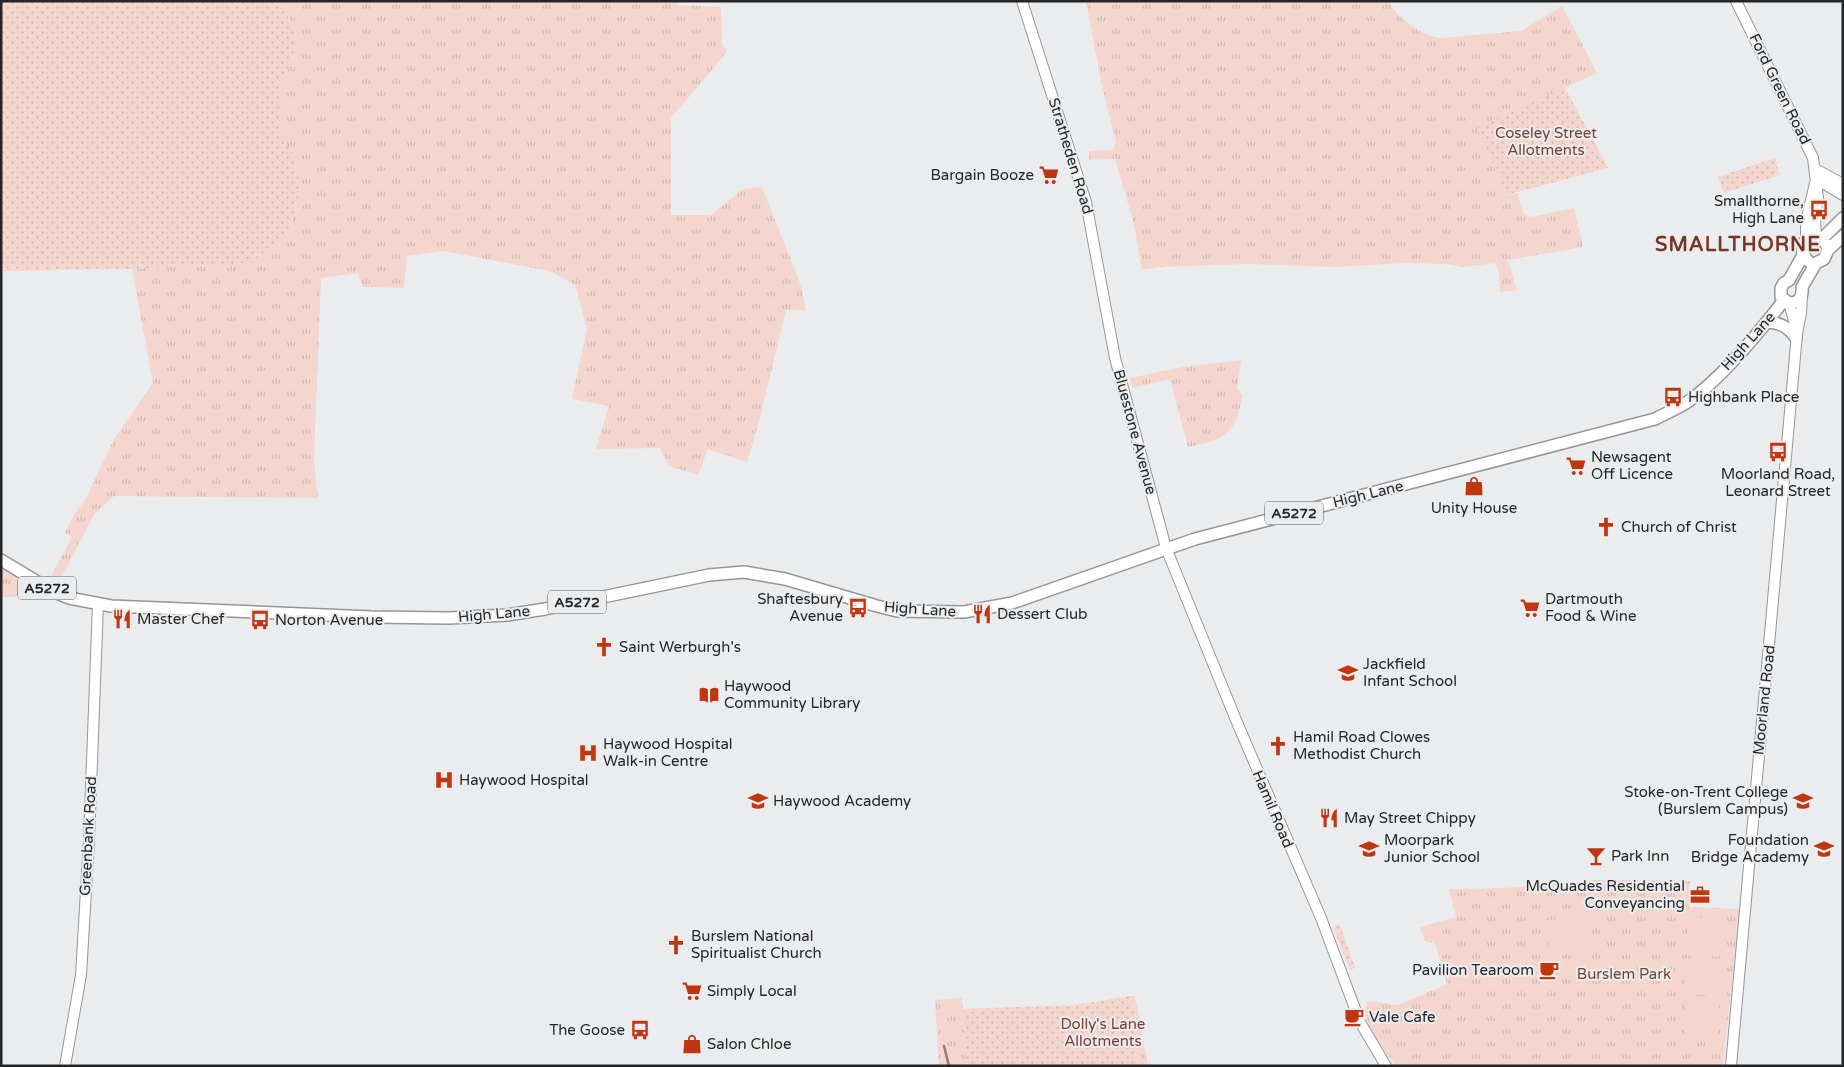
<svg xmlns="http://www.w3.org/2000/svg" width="1844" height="1067" font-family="'Varela Round',sans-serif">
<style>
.grass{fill:url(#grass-dots)}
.park{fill:url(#park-tufts)}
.pitch{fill:#f4d6ce}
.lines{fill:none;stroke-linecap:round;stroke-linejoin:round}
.stream{stroke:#987b73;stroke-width:2.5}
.secondary-casing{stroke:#949698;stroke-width:12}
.primary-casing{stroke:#949698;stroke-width:14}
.secondary{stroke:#fff;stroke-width:10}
.primary{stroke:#fff;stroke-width:11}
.labels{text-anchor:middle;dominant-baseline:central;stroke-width:4;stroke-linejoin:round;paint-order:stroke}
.shield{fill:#eaecee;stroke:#606163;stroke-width:1}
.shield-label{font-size:14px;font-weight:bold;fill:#252627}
.street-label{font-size:15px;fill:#252627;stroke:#eaecee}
.park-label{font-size:15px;fill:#7a4133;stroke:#eaecee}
.poi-label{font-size:15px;fill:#252627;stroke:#eaecee;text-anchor:start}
.district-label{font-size:20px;font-weight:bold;letter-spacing:1px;fill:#7a3625;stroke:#eaecee}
</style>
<defs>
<pattern id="grass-dots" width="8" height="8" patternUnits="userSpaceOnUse" patternTransform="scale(1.25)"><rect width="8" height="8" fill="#f4d6ce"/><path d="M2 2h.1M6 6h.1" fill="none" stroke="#d1b8b1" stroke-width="1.8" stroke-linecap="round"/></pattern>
<pattern id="park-tufts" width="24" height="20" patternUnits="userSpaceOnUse" patternTransform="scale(1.25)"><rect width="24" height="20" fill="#f4d6ce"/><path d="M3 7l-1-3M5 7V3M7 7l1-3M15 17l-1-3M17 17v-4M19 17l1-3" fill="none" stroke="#d1b8b1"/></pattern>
</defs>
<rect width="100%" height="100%" fill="#eaecee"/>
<!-- grass -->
<path class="grass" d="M1,1H282L296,35L293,60L281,83V137L292,151L301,186L290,228L252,263L132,269L1,271Z
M1564,86L1608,168L1506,195L1477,127Z
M1775,158L1780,175L1724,193L1718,177Z
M1335,925H1340L1355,968L1350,970L1334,929Z
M1130,996L1135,1014L1138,1066H967L963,1009L1075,1005Z"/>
<!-- park -->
<path class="park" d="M282,1H677V5L721,7L722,43L727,52L671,118V215H711L743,189L762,187L801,286L806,310H786L759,422L747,462L708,449L698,475L669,466L660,448L596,449L609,406L572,399L587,329L575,285L550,271L443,251L407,256L404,288L363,287L358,273L321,278L314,459L318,498L114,496L93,516L54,592L45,587L72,537L65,533L74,515L86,498L114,439L153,383L132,269L252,263L290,228L301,186L292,151L281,138L279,115L281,83L293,60L296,35Z
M1086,1H1388C1400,20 1419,35 1441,38L1521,31L1562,6L1597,73L1477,127L1506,195L1517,193L1523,213L1530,217L1574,208L1583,247L1508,260L1517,290L1500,292L1499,274L1495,263L1464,267L1444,264L1404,263L1336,267L1246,264L1159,267L1142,270L1134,224L1115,159L1089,160V151L1113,150L1116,142L1101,81Z
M1241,360L1237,389L1242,395C1237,433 1224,441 1188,447L1170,379L1132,388L1130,378L1183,367Z
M1,560L41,585L30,597H1Z
M1599,880L1690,881L1689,907L1740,909L1723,1066H1396L1372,1033L1365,1013L1367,1001L1398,1005L1447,984L1435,943L1425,941L1420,927L1456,917L1449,889L1504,888Z
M1130,996H1135L1148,1066H1138L1135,1014Z
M962,998L967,1066H939L935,1000Z"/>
<!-- pitch -->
<path class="pitch" d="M1584,913L1590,948L1550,957L1545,921Z
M1688,917L1727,919L1724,956L1686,955Z
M1686,958L1724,960L1722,996L1684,994Z
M1686,1001L1719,1003L1717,1038L1685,1036Z"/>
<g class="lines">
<!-- stream -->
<path class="stream" d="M944,1046L949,1066"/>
<defs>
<path id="secondary" d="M1022,1L1086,202L1115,358L1166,548L1236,720L1321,918L1360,1022L1386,1066
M1736,1L1813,158L1818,198L1815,219L1816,237
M1815,169L1843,184
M1816,179L1843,195
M1806,240V222L1815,183
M1789,303L1796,328
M65,1066L81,975L89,840L98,604
M1731,1066L1797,334L1801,313L1802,296"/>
<path id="primary" d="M1822,239L1843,218
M1803,255L1789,280L1784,283L1781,288V297L1789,303C1799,303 1803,297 1802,287L1816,263L1824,259L1828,250L1843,236
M1808,261C1789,241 1823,225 1828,250
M1767,322C1781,323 1788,327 1796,338
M1,560L54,592L69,598L111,606L372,617L449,618L507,615L545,609L709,575L744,572L785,579L877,606L897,611L964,612L1012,603L1195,539L1655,419C1666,413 1679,408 1689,401C1724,376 1758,334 1784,300"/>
</defs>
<!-- secondary casing -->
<use href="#secondary" class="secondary-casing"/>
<!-- primary casing -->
<use href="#primary" class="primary-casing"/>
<!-- secondary -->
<use href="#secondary" class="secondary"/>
<!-- primary -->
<use href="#primary" class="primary"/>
</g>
<!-- icons -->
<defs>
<symbol id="supermarket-bare" viewBox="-9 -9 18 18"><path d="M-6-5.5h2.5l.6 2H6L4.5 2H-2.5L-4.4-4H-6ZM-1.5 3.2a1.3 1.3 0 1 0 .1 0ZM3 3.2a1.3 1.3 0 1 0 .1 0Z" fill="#c03610" stroke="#eaecee" stroke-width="2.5" paint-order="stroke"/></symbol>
<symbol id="bus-bare" viewBox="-9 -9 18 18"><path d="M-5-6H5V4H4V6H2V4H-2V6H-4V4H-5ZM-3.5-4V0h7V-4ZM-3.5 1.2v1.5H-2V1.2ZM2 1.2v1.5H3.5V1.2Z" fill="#c03610" stroke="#eaecee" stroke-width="2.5" paint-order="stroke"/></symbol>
<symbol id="shop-bare" viewBox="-9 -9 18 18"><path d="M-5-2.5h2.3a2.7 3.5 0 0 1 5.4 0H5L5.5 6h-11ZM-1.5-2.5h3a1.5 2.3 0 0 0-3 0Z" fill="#c03610" stroke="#eaecee" stroke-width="2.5" paint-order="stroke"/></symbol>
<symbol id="church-bare" viewBox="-9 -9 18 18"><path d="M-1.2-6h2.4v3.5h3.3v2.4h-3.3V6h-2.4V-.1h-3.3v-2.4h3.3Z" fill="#c03610" stroke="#eaecee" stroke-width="2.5" paint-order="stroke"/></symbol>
<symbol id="restaurant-bare" viewBox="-9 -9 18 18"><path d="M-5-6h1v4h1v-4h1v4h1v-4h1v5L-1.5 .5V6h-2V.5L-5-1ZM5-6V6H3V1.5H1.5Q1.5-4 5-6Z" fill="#c03610" stroke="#eaecee" stroke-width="2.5" paint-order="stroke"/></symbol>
<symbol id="school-bare" viewBox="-9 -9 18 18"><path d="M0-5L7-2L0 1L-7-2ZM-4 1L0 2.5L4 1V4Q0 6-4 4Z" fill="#c03610" stroke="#eaecee" stroke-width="2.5" paint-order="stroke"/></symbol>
<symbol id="library-bare" viewBox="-9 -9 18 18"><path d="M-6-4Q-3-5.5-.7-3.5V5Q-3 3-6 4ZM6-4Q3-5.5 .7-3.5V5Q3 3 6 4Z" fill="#c03610" stroke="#eaecee" stroke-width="2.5" paint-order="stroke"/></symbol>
<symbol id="hospital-bare" viewBox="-9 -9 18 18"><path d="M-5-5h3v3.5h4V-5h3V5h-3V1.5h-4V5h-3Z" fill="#c03610" stroke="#eaecee" stroke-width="2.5" paint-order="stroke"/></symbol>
<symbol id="university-bare" viewBox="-9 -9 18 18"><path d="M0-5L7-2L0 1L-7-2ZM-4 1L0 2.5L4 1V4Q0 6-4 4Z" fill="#c03610" stroke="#eaecee" stroke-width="2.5" paint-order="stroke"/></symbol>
<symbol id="bar-bare" viewBox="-9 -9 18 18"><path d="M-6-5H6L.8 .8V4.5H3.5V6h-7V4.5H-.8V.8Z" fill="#c03610" stroke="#eaecee" stroke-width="2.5" paint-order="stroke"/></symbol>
<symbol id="office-bare" viewBox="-9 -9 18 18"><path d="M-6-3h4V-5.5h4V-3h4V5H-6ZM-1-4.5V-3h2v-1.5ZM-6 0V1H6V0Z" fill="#c03610" stroke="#eaecee" stroke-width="2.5" paint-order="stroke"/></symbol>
<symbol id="cafe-bare" viewBox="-9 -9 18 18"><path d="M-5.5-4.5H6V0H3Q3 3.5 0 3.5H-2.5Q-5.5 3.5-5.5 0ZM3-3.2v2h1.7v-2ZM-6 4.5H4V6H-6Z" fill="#c03610" stroke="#eaecee" stroke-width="2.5" paint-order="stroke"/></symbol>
</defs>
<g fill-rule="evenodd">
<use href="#supermarket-bare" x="1035" y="161" width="28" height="28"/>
<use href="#bus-bare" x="1805" y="196" width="28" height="28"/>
<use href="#bus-bare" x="1659" y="383" width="28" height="28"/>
<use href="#bus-bare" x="1764" y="438" width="28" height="28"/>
<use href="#supermarket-bare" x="1562" y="452" width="28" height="28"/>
<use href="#shop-bare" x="1460" y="472" width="28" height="28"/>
<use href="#church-bare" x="1592" y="513" width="28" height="28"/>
<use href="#bus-bare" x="844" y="594" width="28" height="28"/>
<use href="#supermarket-bare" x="1516" y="594" width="28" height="28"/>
<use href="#restaurant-bare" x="968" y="600" width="28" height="28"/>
<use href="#restaurant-bare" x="108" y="605" width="28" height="28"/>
<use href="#bus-bare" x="246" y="606" width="28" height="28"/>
<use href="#church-bare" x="590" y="633" width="28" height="28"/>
<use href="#school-bare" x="1334" y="659" width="28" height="28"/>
<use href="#library-bare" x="695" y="681" width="28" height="28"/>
<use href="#church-bare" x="1264" y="732" width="28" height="28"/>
<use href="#hospital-bare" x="574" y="739" width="28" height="28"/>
<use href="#hospital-bare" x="430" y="766" width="28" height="28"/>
<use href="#school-bare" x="744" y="787" width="28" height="28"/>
<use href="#university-bare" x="1789" y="787" width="28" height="28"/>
<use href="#restaurant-bare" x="1315" y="804" width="28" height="28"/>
<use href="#school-bare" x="1355" y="835" width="28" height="28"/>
<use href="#school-bare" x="1810" y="835" width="28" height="28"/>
<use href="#bar-bare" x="1582" y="842" width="28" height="28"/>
<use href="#office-bare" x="1686" y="881" width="28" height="28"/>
<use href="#church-bare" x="662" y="931" width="28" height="28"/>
<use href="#cafe-bare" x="1535" y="956" width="28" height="28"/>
<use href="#supermarket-bare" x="678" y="977" width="28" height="28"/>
<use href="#cafe-bare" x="1340" y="1003" width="28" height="28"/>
<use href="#bus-bare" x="626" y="1016" width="28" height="28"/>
<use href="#shop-bare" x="678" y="1030" width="28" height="28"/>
</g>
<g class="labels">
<!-- shield labels -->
<g class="shield">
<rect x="1265" y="501.5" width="58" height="23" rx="4"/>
<rect x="18" y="576.5" width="58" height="23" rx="4"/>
<rect x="548" y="590.5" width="58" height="23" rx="4"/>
</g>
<g class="shield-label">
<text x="1294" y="513">A5272</text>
<text x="47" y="588">A5272</text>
<text x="577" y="602">A5272</text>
</g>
<!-- street labels -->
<g class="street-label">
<text transform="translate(1780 89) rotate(64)">Ford Green Road</text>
<text transform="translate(1071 156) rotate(73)">Stratheden Road</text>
<text transform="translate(1748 341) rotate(-48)">High Lane</text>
<text transform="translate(1135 432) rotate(75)">Bluestone Avenue</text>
<text transform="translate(1368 494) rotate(-14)">High Lane</text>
<text transform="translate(920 609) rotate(4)">High Lane</text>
<text transform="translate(494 614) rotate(-5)">High Lane</text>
<text transform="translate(1764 700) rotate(-84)">Moorland Road</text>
<text transform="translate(1273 809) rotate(67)">Hamil Road</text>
<text transform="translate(88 836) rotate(-87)">Greenbank Road</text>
</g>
<!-- park labels -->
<g class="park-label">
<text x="1546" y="133">Coseley Street<tspan x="1546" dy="17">Allotments</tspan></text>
<text x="1624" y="974">Burslem Park</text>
<text x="1103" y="1024">Dolly's Lane<tspan x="1103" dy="17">Allotments</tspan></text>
</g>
<!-- poi labels -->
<g class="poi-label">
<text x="1034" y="175" text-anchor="end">Bargain Booze</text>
<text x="1804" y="201" text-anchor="end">Smallthorne,<tspan x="1804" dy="17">High Lane</tspan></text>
<text x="1688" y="397">Highbank Place</text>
<text x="1591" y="457">Newsagent<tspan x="1591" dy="17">Off Licence</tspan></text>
<text x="1778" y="474" text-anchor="middle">Moorland Road,<tspan x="1778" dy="17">Leonard Street</tspan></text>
<text x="1474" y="508" text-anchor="middle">Unity House</text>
<text x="1621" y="527">Church of Christ</text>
<text x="843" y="599" text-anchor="end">Shaftesbury<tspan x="843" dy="17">Avenue</tspan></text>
<text x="1545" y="599">Dartmouth<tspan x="1545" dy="17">Food &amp; Wine</tspan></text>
<text x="997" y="614">Dessert Club</text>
<text x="137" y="619">Master Chef</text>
<text x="275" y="620">Norton Avenue</text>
<text x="619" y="647">Saint Werburgh's</text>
<text x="1363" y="664">Jackfield<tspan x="1363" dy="17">Infant School</tspan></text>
<text x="724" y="686">Haywood<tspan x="724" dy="17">Community Library</tspan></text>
<text x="1293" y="737">Hamil Road Clowes<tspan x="1293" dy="17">Methodist Church</tspan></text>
<text x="603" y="744">Haywood Hospital<tspan x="603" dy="17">Walk-in Centre</tspan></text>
<text x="459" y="780">Haywood Hospital</text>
<text x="1788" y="792" text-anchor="end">Stoke-on-Trent College<tspan x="1788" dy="17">(Burslem Campus)</tspan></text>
<text x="773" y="801">Haywood Academy</text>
<text x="1344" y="818">May Street Chippy</text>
<text x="1384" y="840">Moorpark<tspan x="1384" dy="17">Junior School</tspan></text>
<text x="1809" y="840" text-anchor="end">Foundation<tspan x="1809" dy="17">Bridge Academy</tspan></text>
<text x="1611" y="856">Park Inn</text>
<text x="1685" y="886" text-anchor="end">McQuades Residential<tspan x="1685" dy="17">Conveyancing</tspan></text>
<text x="691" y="936">Burslem National<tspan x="691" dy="17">Spiritualist Church</tspan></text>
<text x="1534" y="970" text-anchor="end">Pavilion Tearoom</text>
<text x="707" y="991">Simply Local</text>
<text x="1369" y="1017">Vale Cafe</text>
<text x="625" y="1030" text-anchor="end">The Goose</text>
<text x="707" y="1044">Salon Chloe</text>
</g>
<!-- district labels -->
<g class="district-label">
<text x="1738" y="245">SMALLTHORNE</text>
</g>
</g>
<!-- border -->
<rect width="1844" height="1067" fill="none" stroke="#252627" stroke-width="5"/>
</svg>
